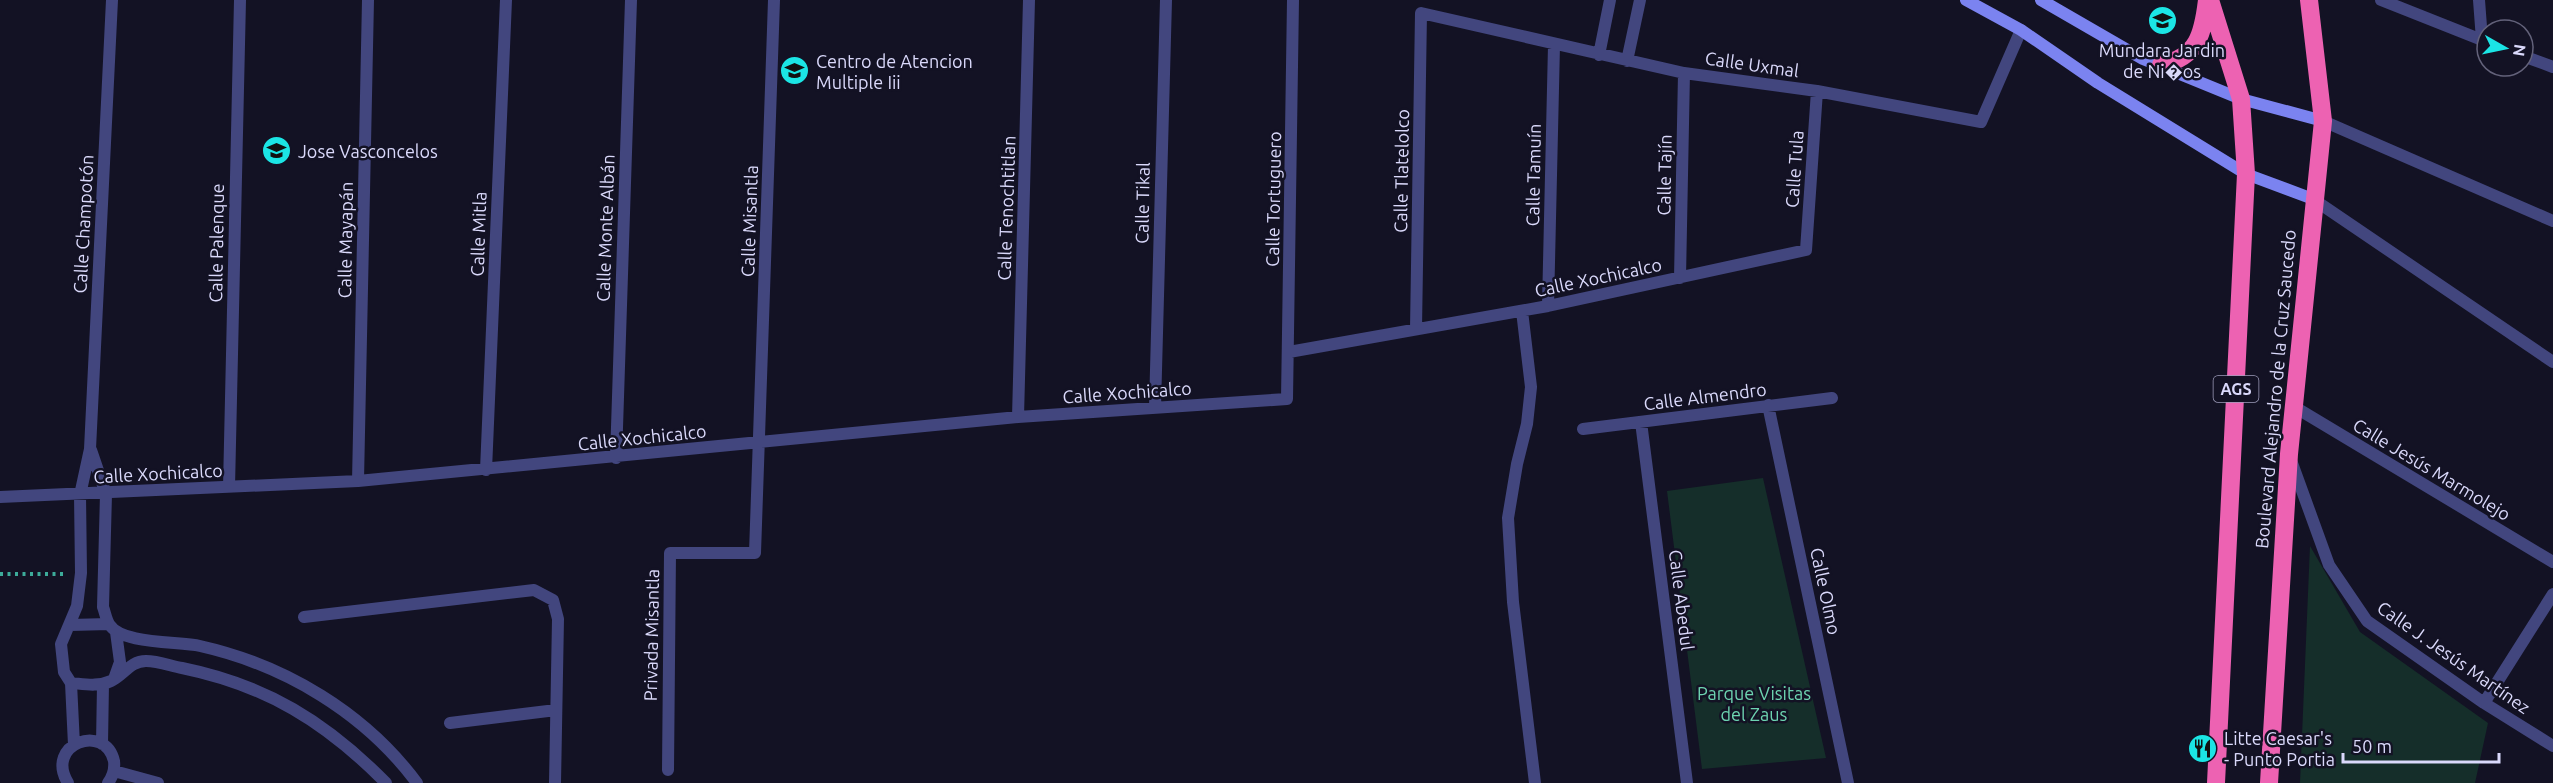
<svg xmlns="http://www.w3.org/2000/svg" width="2553" height="783" font-family="Ubuntu,sans-serif">
<style>
.green{fill:#152e2a}
.lines{fill:none;stroke-linecap:round;stroke-linejoin:round}
.path{stroke:#3dab9a;stroke-width:4;stroke-dasharray:3 4.5;stroke-linecap:butt}
.street{stroke:#42467e;stroke-width:12}
.secondary{stroke:#7b83f0;stroke-width:12}
.highway{stroke:#ed62b2;stroke-width:18}
.labels{text-anchor:middle;dominant-baseline:central;stroke-width:5;stroke-linejoin:round;paint-order:stroke}
.shield{fill:#131224;stroke:#9e9dba;stroke-width:1.5}
.shield-label{font-size:16px;font-weight:bold;fill:#dad9fb}
.poi-label{font-size:18px;fill:#dad9fb;stroke:#131224;text-anchor:start}
.street-label{font-size:18px;fill:#dad9fb;stroke:#131224}
.park-label{font-size:18px;fill:#6dd3b0;stroke:#131224}
</style>
<rect width="100%" height="100%" fill="#131224"/>
<!-- green -->
<path class="green" d="M1763,478L1826,758L1702,769L1667,491Z
M2310,546L2360,632L2488,723L2475,783H2300Z"/>
<g class="lines">
<!-- path -->
<path class="path" d="M0,574H65"/>
<!-- street -->
<path class="street" d="M2381,0L2487,42
M2479,0L2482,40
M1599,55L1610,0
M2523,56L2553,67
M1627,61L1640,0
M2323,121L2553,221
M2313,199L2553,362
M1680,278L1684,73
M1548,306L1554,45
M1522,311L1531,387L1527,424L1517,464L1508,518L1513,602L1535,783
M1416,329L1421,13L1684,73L1817,91L1981,122L2021,30
M1289,352L1548,306L1806,250L1817,91
M1768,405L1848,783
M2293,406L2553,562
M1155,407L1166,0
M1018,417L1029,0
M1641,422L1687,783
M1583,429L1832,398
M91,450L106,494L103,607C105,612 106,619 109,624C122,645 178,641 200,646C285,665 365,713 417,783
M616,458L631,0
M2292,463L2329,565L2367,621L2484,703L2553,746
M486,470L506,0
M358,481L368,0
M229,487L240,0
M0,497L358,481L1018,417L1287,399L1293,0
M304,617L534,590L553,600L558,619L555,783
M70,625L109,624
M114,679L120,662L116,632
M71,683C84,684 98,687 111,681C124,675 130,661 146,661C158,661 171,666 182,668C266,685 326,722 386,783
M2484,703L2553,594
M450,723L556,710
M102,744L103,684
M74,745L71,683L64,672L61,644L77,606L81,573L80,495L90,449L112,0
M668,770L670,553H755L774,0
M114,771L158,783
M68,783C44,744 105,722 114,761C115,769 113,776 108,783"/>
<!-- secondary -->
<path class="secondary" d="M1966,0L2021,30L2098,83L2246,174L2313,199
M2041,0L2143,59L2241,99L2323,121"/>
<!-- highway -->
<path class="highway" d="M2210,0L2241,99L2246,174L2216,783
M2161,65C2198,57 2203,34 2207,0
M2269,783L2289,454L2323,121L2309,0"/>
</g>
<!-- icons -->
<defs>
<symbol id="school-disc" viewBox="-11 -11 22 22"><circle r="9.5" fill="#1be5e5" stroke="#131224"/><path d="M0-5L7-2L0 1L-7-2ZM-4 1L0 2.5L4 1V4Q0 6-4 4Z" fill="#111"/></symbol>
<symbol id="restaurant-disc" viewBox="-11 -11 22 22"><circle r="9.5" fill="#1be5e5" stroke="#131224"/><path d="M-5-6h1v4h1v-4h1v4h1v-4h1v5L-1.5 .5V6h-2V.5L-5-1ZM5-6V6H3V1.5H1.5Q1.5-4 5-6Z" fill="#111"/></symbol>
</defs>
<g fill-rule="evenodd">
<use href="#school-disc" x="2146" y="4" width="33" height="33"/>
<use href="#school-disc" x="778" y="54" width="33" height="33"/>
<use href="#school-disc" x="260" y="134" width="33" height="33"/>
<use href="#restaurant-disc" x="2186" y="732" width="33" height="33"/>
</g>
<g class="labels">
<!-- shield labels -->
<rect class="shield" x="2213.5" y="376" width="45" height="26" rx="4.5"/>
<g class="shield-label">
<text x="2236" y="389">AGS</text>
</g>
<!-- poi labels -->
<g class="poi-label">
<text x="2162" y="50" text-anchor="middle">Mundara Jardin<tspan x="2162" dy="21">de Ni�os</tspan></text>
<text x="816" y="61">Centro de Atencion<tspan x="816" dy="21">Multiple Iii</tspan></text>
<text x="298" y="151">Jose Vasconcelos</text>
<text x="2224" y="738">Litte Caesar's<tspan x="2224" dy="21">- Punto Portia</tspan></text>
</g>
<!-- street labels -->
<g class="street-label">
<text transform="translate(1752 64) rotate(8)">Calle Uxmal</text>
<text transform="translate(1794 169) rotate(-86)">Calle Tula</text>
<text transform="translate(1401 171) rotate(-89)">Calle Tlatelolco</text>
<text transform="translate(1533 175) rotate(-89)">Calle Tamuín</text>
<text transform="translate(1664 175) rotate(-89)">Calle Tajín</text>
<text transform="translate(1273 199) rotate(-89)">Calle Tortuguero</text>
<text transform="translate(1142 203) rotate(-89)">Calle Tikal</text>
<text transform="translate(1006 208) rotate(-88)">Calle Tenochtitlan</text>
<text transform="translate(749 221) rotate(-88)">Calle Misantla</text>
<text transform="translate(83 224) rotate(-87)">Calle Champotón</text>
<text transform="translate(605 228) rotate(-88)">Calle Monte Albán</text>
<text transform="translate(478 234) rotate(-88)">Calle Mitla</text>
<text transform="translate(345 240) rotate(-89)">Calle Mayapán</text>
<text transform="translate(216 243) rotate(-89)">Calle Palenque</text>
<text transform="translate(1598 277) rotate(-12)">Calle Xochicalco</text>
<text transform="translate(2275 389) rotate(-85)">Boulevard Alejandro de la Cruz Saucedo</text>
<text transform="translate(1127 392) rotate(-4)">Calle Xochicalco</text>
<text transform="translate(1705 396) rotate(-7)">Calle Almendro</text>
<text transform="translate(642 437) rotate(-6)">Calle Xochicalco</text>
<text transform="translate(2432 469) rotate(31)">Calle Jesús Marmolejo</text>
<text transform="translate(158 473) rotate(-3)">Calle Xochicalco</text>
<text transform="translate(1826 591) rotate(78)">Calle Olmo</text>
<text transform="translate(1682 600) rotate(83)">Calle Abedul</text>
<text transform="translate(651 635) rotate(-89)">Privada Misantla</text>
<text transform="translate(2454 657) rotate(35)">Calle J. Jesús Martínez</text>
</g>
<!-- park labels -->
<g class="park-label">
<text x="1754" y="693">Parque Visitas<tspan x="1754" dy="21">del Zaus</tspan></text>
</g>
</g>
<!-- north arrow -->
<g transform="translate(2505 48) rotate(99)"><circle r="28" fill="#131224" stroke="#63627a" stroke-width="1.5"/>
<path d="M0-4.5L10 22L0 15L-10 22Z" fill="#1be5e5"/>
<text y="-9" font-size="16" font-weight="bold" text-anchor="middle" fill="#dad9fb">N</text>
</g>
<!-- scale -->
<path d="M2343 753v9h156v-9" fill="none" stroke="#dad9fb" stroke-width="3"/>
<text x="2352" y="753" font-size="18" fill="#dad9fb" stroke="#131224" stroke-width="4.5" paint-order="stroke">50 m</text>
</svg>
